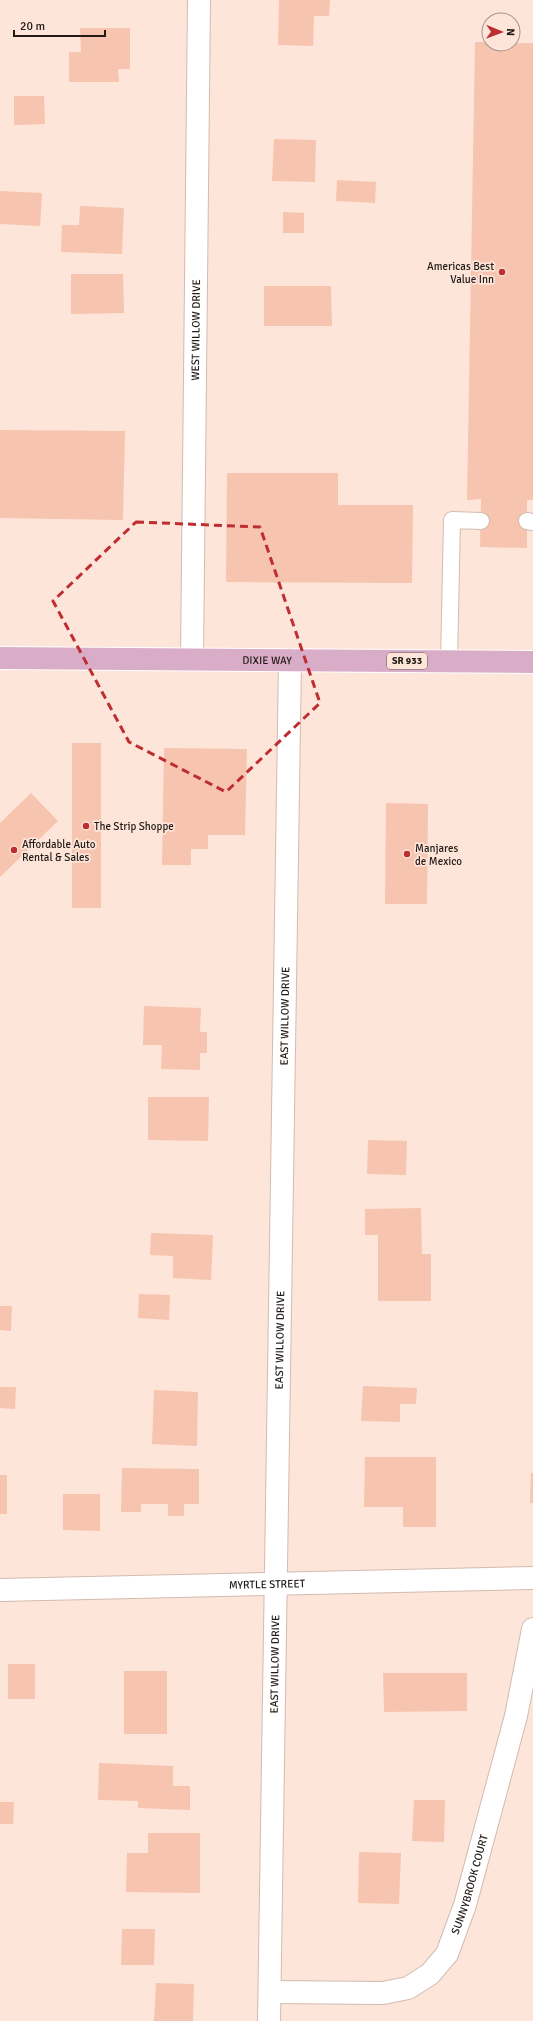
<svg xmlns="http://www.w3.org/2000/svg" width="533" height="2021" font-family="Signika,sans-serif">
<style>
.building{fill:#f7c4af}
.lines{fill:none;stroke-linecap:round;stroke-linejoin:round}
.service-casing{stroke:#d3bbb0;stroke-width:18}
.minor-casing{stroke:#d3bbb0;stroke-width:24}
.primary-casing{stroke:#fff;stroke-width:24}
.service{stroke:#fff;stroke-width:16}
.minor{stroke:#fff;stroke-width:22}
.primary{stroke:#d9adc8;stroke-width:22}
.marked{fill:none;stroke:#be2e31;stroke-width:3;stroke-dasharray:8 5;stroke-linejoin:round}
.poi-dot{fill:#be2e31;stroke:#fee5d9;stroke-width:1.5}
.labels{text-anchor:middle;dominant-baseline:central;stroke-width:3.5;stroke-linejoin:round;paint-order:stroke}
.shield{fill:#fee5d9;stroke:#645750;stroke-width:1}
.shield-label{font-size:10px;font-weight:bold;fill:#221a16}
.poi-label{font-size:11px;fill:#221a16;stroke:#fee5d9;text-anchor:start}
.street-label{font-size:11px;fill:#221a16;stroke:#fee5d9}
</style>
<rect width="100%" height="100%" fill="#fee5d9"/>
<!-- building -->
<path class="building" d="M279,0H330L329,16H314L313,46L278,45Z
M80,28H130V69H118L119,82H69V52H81Z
M475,42H489V44L533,43V500H527V548L480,547L481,499L467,500Z
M14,96H44L45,124L14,125Z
M274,139L316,140L315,182L272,181Z
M337,180L376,182L375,203L336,201Z
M0,191L42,193L40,226L0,224Z
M80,206L124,208L122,254L61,252L62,225H79Z
M283,212L304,213V233H283Z
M71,274H123L124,313L71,314Z
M264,286H331L332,326H264Z
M0,430L125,431L123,520L0,518Z
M227,473H338V505H413L412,583L226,582Z
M72,743H101V908H72Z
M164,748L247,749L245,835H208V849H191V865H162Z
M31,793L58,821L0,877V823Z
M386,803L428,804L427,904H385Z
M144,1006L201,1008L200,1032H207V1053H200V1070L161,1069L162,1045H143Z
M148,1097H209L208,1141L148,1140Z
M368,1140L407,1141L406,1175L367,1174Z
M421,1208L422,1254H431V1301H378V1235H365V1209Z
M151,1233L213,1235L211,1280L173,1278V1256L150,1255Z
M139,1294L170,1295L169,1320L138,1318Z
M0,1306H12L11,1331L0,1330Z
M363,1386L417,1388L416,1404H400V1422L361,1421Z
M0,1387H16L15,1409L0,1408Z
M154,1390L198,1392L197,1446L152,1444Z
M365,1457H436V1527H403V1507H364Z
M122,1468L199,1469V1504H184V1516H168V1504H141V1512H121Z
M531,1473H533V1503H530Z
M0,1475H7V1514H0Z
M63,1494H100V1531L63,1530Z
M8,1664H35V1699H8Z
M124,1671H167V1734H124Z
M383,1673H467V1711L384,1712Z
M99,1763L173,1766V1786H190V1810L138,1808V1801L98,1800Z
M414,1800H445L444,1842L412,1841Z
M0,1802H14L13,1824H0Z
M148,1833H200V1893L126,1892L127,1853H148Z
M359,1852L401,1853L399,1904L358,1903Z
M122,1929H155L154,1965H121Z
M156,1983L194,1984L193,2021H154Z"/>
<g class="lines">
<defs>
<path id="service" d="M527,521L533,522
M449,661L452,520L481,521"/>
<g id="minor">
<path id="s1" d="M192,659L199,0"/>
<path id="s2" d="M0,1590L533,1578"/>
<path id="s3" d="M270,1992L383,1993L408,1988L430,1974L447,1954L465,1905L516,1716L533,1629"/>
<path id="s4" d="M269,2021L290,660"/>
</g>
<g id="primary">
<path id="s5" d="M0,658L533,662"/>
</g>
</defs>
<!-- service casing -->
<use href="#service" class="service-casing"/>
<!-- minor casing -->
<use href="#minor" class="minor-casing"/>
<!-- primary casing -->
<use href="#primary" class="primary-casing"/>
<!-- service -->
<use href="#service" class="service"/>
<!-- minor -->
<use href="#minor" class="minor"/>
<!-- primary -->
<use href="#primary" class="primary"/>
</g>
<!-- marked area -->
<path class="marked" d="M136,522L260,527L320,703L226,792L129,742L53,601Z"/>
<!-- markers -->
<g class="poi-dot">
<circle cx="502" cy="272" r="4"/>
<circle cx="86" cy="826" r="4"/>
<circle cx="14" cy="850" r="4"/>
<circle cx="407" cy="854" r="4"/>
</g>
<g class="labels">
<!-- shield labels -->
<rect class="shield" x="387" y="653" width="40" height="16" rx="3"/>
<g class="shield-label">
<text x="407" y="661">SR 933</text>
</g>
<!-- poi labels -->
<g class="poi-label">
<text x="494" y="266" text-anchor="end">Americas Best<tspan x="494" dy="13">Value Inn</tspan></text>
<text x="94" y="826">The Strip Shoppe</text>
<text x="22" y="844">Affordable Auto<tspan x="22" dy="13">Rental &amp; Sales</tspan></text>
<text x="415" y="848">Manjares<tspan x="415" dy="13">de Mexico</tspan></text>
</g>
<!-- street labels -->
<g class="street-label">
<text stroke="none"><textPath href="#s1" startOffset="329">WEST WILLOW DRIVE</textPath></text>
<text stroke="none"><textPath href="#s5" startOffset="267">DIXIE WAY</textPath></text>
<text stroke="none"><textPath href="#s4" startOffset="1005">EAST WILLOW DRIVE</textPath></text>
<text stroke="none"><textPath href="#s4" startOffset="681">EAST WILLOW DRIVE</textPath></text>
<text stroke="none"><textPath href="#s2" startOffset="267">MYRTLE STREET</textPath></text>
<text stroke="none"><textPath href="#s4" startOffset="357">EAST WILLOW DRIVE</textPath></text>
<text stroke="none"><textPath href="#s3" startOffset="264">SUNNYBROOK COURT</textPath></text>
</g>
</g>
<!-- north arrow -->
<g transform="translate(501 32) rotate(91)"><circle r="19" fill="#fee5d9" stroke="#a6948b"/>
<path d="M0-3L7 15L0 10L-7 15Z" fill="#be2e31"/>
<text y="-6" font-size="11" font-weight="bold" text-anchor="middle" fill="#221a16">N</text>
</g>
<!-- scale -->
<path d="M14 30v6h91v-6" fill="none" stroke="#221a16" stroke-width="2"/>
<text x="20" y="30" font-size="12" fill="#221a16" stroke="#fee5d9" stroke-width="3" paint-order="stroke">20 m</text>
</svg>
